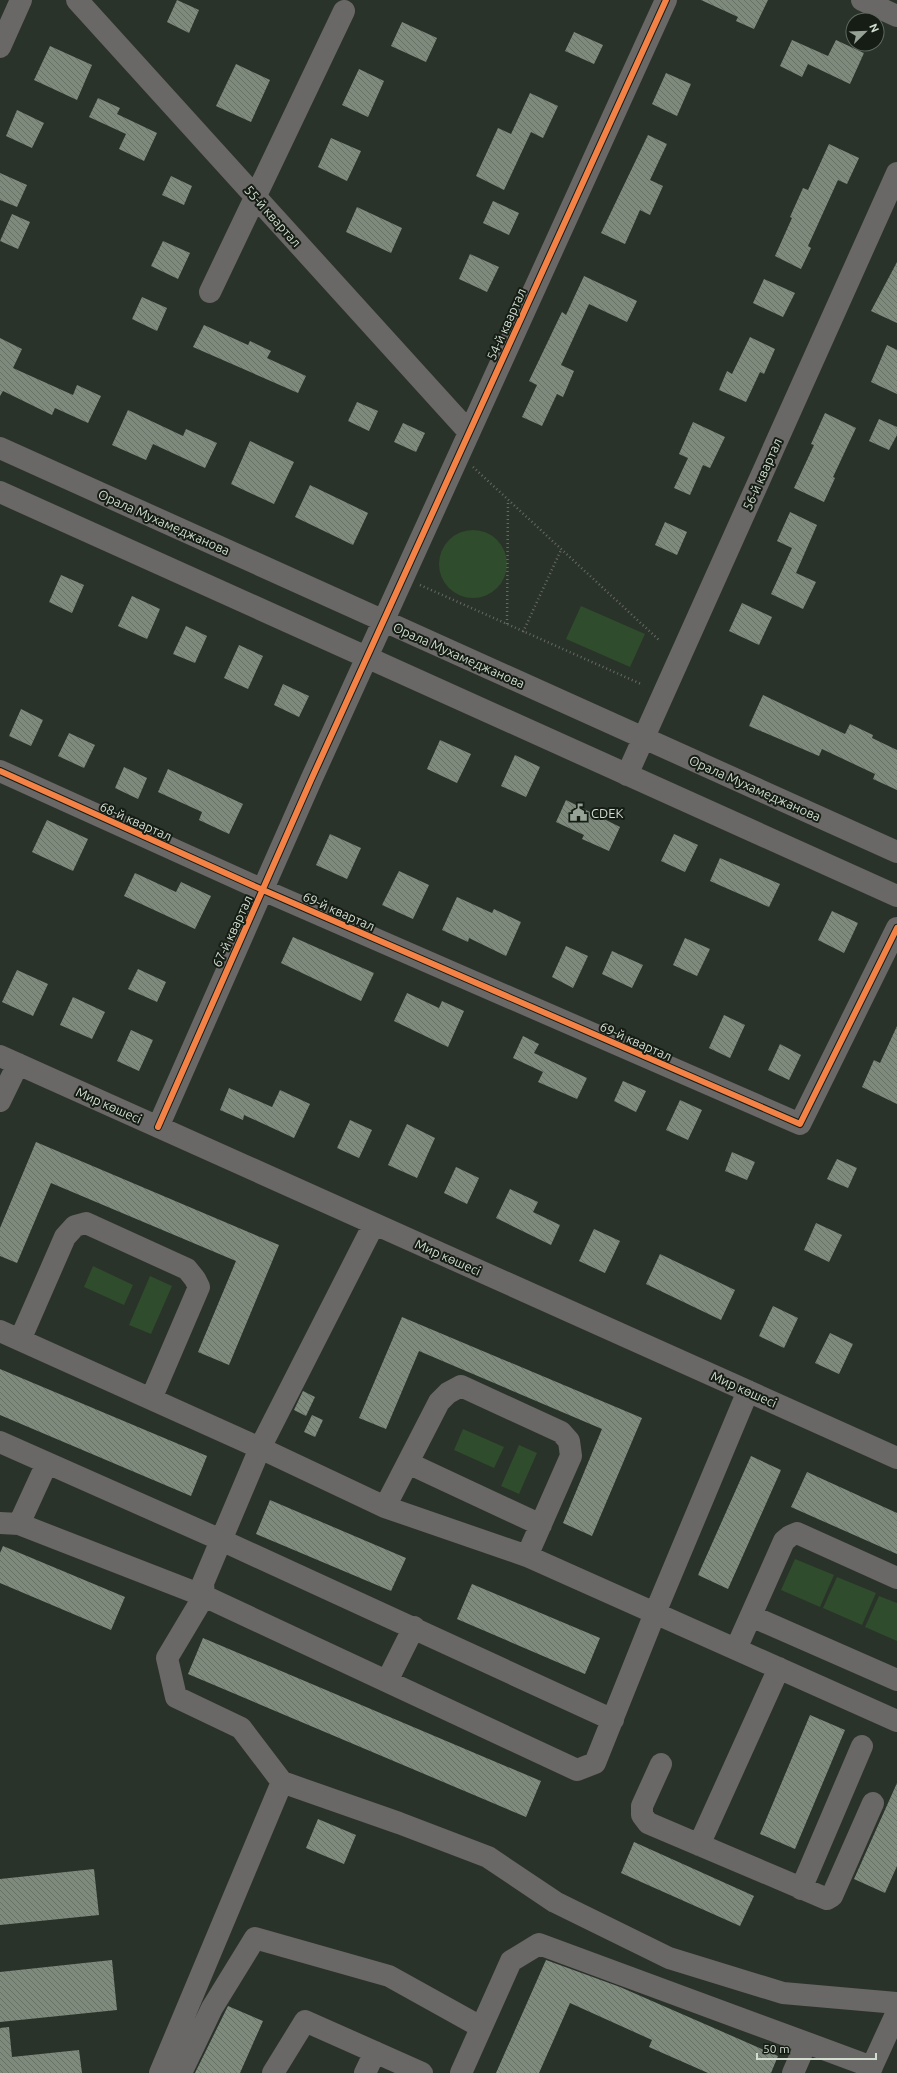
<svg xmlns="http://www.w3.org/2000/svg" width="897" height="2073" font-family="Ubuntu,sans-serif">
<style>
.green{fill:#2f4c2c}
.building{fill:url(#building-back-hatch)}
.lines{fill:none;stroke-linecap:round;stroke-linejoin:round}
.path{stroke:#686967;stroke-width:2.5;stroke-dasharray:1 3;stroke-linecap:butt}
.minor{stroke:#6a6767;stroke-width:22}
.cycleway-casing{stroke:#151d14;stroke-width:8}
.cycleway{stroke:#f48246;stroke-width:6}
.labels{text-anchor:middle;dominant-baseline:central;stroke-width:4;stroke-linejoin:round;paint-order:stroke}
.street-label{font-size:13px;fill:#d2ddd0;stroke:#151d14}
.poi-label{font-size:13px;fill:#d2ddd0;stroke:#151d14;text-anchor:start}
</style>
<defs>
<pattern id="building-back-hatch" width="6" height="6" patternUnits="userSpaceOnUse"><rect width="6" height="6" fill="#7e8a7c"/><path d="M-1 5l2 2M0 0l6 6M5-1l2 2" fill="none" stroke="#687166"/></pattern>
</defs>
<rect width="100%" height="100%" fill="#2a3329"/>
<!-- green -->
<path class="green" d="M439 564a34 34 0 1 1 68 0a34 34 0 1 1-68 0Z
M581,606L645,634L630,667L566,639Z
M93,1266L133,1285L124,1305L84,1287Z
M150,1276L172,1286L151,1334L129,1325Z
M463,1429L504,1447L494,1468L454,1450Z
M519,1445L537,1453L519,1494L501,1486Z
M795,1559L834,1575L820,1607L781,1590Z
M837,1577L876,1593L862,1625L823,1608Z
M879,1596L897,1603V1641L865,1627Z"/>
<!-- building -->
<path class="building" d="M177,0L199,10L189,33L167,22Z
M701,0H768L754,29L736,21L738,17Z
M402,22L437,38L426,62L391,46Z
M574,32L603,45L594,64L565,51Z
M792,40L828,56L836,40L864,53L850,84L808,64L802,77L780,66Z
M50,46L92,65L77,100L34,80Z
M236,64L270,80L251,122L216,106Z
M359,69L384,81L368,117L342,105Z
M666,73L691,84L677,116L652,104Z
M530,93L558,106L543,138L531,132L504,190L476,176L498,128L511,134Z
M98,98L120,108L117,114L157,133L144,161L119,149L126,134L89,117Z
M17,110L44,123L32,148L6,136Z
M648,135L667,144L650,180L663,186L650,215L640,210L625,244L601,233Z
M331,138L361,151L347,181L318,167Z
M829,144L859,158L847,184L838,180L808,246L811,248L801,269L775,256L792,218L790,217L803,188L808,190Z
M0,173L27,185L17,207L0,200Z
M171,176L192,186L184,205L162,195Z
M493,201L519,213L509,235L483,223Z
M357,207L402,228L391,253L346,232Z
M12,214L30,222L18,249L0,241Z
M163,241L190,253L178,279L151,266Z
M470,254L499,267L487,292L459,279Z
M897,262V323L871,311Z
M584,276L637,301L627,322L589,304L561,365L574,371L563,397L557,394L542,426L522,417L537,385L529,381L562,312L566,315Z
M764,279L795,293L783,317L753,303Z
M142,297L167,308L157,331L132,319Z
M204,325L248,345L250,341L271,351L267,358L306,376L298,393L193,347Z
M750,337L775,349L764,374L760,372L746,402L719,390L727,371L732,374Z
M0,338L22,349L13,368L73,395L77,385L101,396L88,423L55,408L52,415L3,391L0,396Z
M887,345L897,350V394L871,382Z
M357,402L378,411L369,431L348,421Z
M128,410L183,436L186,429L217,443L205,468L153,444L146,460L112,445Z
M825,413L856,428L833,477L835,478L824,502L794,488L814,445L811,444Z
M879,419L897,427V435L889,450L869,441Z
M693,422L725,437L710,468L703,465L690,495L674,488L688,458L679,454Z
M403,423L425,433L416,452L394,442Z
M250,441L294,462L274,504L231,484Z
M310,485L368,513L353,545L295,517Z
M790,512L817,525L796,573L816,582L803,609L771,594L792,548L777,541Z
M665,522L687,532L677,555L655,545Z
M61,575L84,585L72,613L49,602Z
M132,596L160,609L147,639L118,626Z
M742,603L772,617L759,645L729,631Z
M186,626L207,636L195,663L173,654Z
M239,645L263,656L248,689L224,678Z
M283,684L309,696L299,717L274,705Z
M763,695L845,734L850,724L873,735L872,738L897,750V790L873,779L875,774L822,749L819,756L749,726Z
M21,709L43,720L31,746L9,736Z
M69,733L95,745L84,768L58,756Z
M440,740L471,754L457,783L427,769Z
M515,755L540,767L526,797L501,786Z
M124,767L147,778L138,799L115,788Z
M168,769L243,804L229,834L199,820L202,812L158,792Z
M566,800L620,827L609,851L582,839L584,835L556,822Z
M47,820L88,839L73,871L32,852Z
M330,834L361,848L347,879L316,865Z
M674,834L698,845L685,872L661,861Z
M720,858L780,884L769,907L710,881Z
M399,871L429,885L413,919L382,905Z
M135,873L176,892L181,882L211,896L195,929L124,896Z
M457,897L492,913L494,909L521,922L506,956L469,938L468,942L442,930Z
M832,911L858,923L844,953L818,940Z
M293,937L374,973L361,1001L281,963Z
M685,938L710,949L697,976L673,965Z
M566,946L588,956L573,988L552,977Z
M612,951L643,965L632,988L602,974Z
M138,969L166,982L157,1002L128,989Z
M17,970L48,984L33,1016L2,1002Z
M407,993L439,1008L442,1001L464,1011L448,1047L394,1021Z
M73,997L105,1012L92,1039L60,1025Z
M724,1015L745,1025L730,1058L709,1048Z
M897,1026V1104L862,1087L874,1060L880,1063Z
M131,1030L153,1040L139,1071L117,1061Z
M523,1036L539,1044L534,1053L587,1078L577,1099L538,1082L543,1072L513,1058Z
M780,1044L801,1055L789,1080L768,1070Z
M623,1081L646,1091L636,1112L614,1101Z
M229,1088L272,1107L280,1090L310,1104L294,1138L244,1115L243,1120L220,1110Z
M680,1100L702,1110L688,1140L666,1130Z
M350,1120L372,1130L359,1158L337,1148Z
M407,1124L435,1138L417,1178L388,1165Z
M36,1142L279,1245L229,1365L198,1352L236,1261L51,1183L17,1263L0,1256V1228Z
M732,1152L755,1162L747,1180L725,1171Z
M837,1159L857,1168L848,1188L827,1179Z
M456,1167L479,1178L467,1204L444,1193Z
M510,1189L538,1202L533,1212L560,1225L551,1245L496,1218Z
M816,1223L842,1235L829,1262L804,1250Z
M594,1229L620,1241L605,1273L579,1261Z
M660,1254L735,1290L721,1320L646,1284Z
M773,1306L798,1318L784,1348L759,1336Z
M402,1317L642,1418L592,1536L563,1523L602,1429L419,1351L386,1429L359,1418Z
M830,1333L853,1344L839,1374L815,1363Z
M0,1369L207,1456L191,1496L0,1415Z
M303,1391L315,1397L306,1416L294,1410Z
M312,1415L323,1420L315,1437L304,1432Z
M751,1456L781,1470L728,1589L698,1575Z
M807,1472L897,1513V1554L791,1507Z
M270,1500L406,1558L391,1591L256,1534Z
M3,1546L125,1597L111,1630L0,1583V1553Z
M472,1584L600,1638L585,1674L457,1619Z
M203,1638L541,1781L526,1817L188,1674Z
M810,1715L845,1730L795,1849L760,1834Z
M897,1783V1866L885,1893L854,1879Z
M318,1819L356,1835L344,1864L306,1848Z
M634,1842L754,1896L740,1926L621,1873Z
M94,1869L99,1915L0,1925V1879Z
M112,1960L117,2010L0,2022V1972Z
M546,1960L620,1987L778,2056L771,2073H708L649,2047L652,2040L570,2003L539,2073H496Z
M228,2006L263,2021L240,2073H195Z
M9,2027L12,2057L79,2050L82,2073H0V2028Z"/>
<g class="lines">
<!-- path -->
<path class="path" d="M473,467L660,641
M420,585L641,684
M507,624L508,501
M523,632L561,550"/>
<!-- minor -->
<path class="minor" d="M77,0L469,432
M862,0L897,16
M0,47L21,0
M210,292L344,11
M0,448L897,852
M0,492L897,896
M0,771L263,890L800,1124L897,928
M627,775L897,173
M0,1056L897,1458
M0,1101L18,1064
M158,1127L311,780L666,0
M374,1224L260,1448L203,1583L204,1596L577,1770L595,1763L655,1613L748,1391
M0,1331L260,1448L385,1507L527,1556L897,1721
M20,1340L65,1237L75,1226L86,1223L187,1269L195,1279L199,1287L151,1399
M0,1442L221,1540L613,1720
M408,1463L541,1525
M385,1507L439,1402L448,1393L461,1386L561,1432L569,1441L571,1456L527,1556
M0,1523L19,1524L204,1596L167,1658L176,1697L241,1728L282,1782L160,2073
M19,1524L47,1463
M751,1616L897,1680
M736,1649L784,1541L790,1536L797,1533L897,1578
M387,1681L414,1627
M661,1764L642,1806V1815L648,1823L827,1899L832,1896L873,1803
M282,1782L399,1823L488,1857L555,1902L669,1958L783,1993L897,2003
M699,1845L779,1668
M801,1889L862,1746
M181,2073L212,2008L255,1938L389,1976L481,2027
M273,2073L305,2021L422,2073
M365,2073L375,2052
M461,2073L511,1961L539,1944L872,2067
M793,2073L806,2043
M869,2073L897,2012"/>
<defs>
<path id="cycleway" d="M0,771L263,890L800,1124L897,928
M158,1127L311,780L666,0"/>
</defs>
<!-- cycleway casing -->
<use href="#cycleway" class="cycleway-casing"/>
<!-- cycleway -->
<use href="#cycleway" class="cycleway"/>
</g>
<!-- icons -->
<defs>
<symbol id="civic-bare" viewBox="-9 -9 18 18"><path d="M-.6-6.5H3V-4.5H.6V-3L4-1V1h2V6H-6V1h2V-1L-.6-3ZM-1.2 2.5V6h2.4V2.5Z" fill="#97a296" stroke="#151d14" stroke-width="2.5" paint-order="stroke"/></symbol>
</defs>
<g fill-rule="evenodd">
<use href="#civic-bare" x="566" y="800" width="25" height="25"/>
</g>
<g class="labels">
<!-- street labels -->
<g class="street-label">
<text transform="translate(273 216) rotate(48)">55-й квартал</text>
<text transform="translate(506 324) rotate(-66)">54-й квартал</text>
<text transform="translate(762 474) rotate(-66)">56-й квартал</text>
<text transform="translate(164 522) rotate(24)">Орала Мухамеджанова</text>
<text transform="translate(459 655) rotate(24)">Орала Мухамеджанова</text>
<text transform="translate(755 788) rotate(24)">Орала Мухамеджанова</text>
<text transform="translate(136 821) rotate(24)">68-й квартал</text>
<text transform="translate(339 911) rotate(24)">69-й квартал</text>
<text transform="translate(232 931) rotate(-65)">67-й квартал</text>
<text transform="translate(636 1041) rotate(24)">69-й квартал</text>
<text transform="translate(109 1105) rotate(24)">Мир көшесі</text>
<text transform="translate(448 1257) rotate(24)">Мир көшесі</text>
<text transform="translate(744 1389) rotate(24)">Мир көшесі</text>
</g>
<!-- poi labels -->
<g class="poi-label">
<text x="591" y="813">CDEK</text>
</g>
</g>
<!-- north arrow -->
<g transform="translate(865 32) rotate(67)"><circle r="19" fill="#151d14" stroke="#616a5f"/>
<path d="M0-3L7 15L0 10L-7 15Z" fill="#97a296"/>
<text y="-6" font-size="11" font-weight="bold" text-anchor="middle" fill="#d2ddd0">N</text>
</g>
<!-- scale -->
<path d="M757 2053v6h119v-6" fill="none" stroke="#d2ddd0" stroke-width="2"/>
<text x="763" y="2053" font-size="12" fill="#d2ddd0" stroke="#151d14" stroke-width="3" paint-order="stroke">50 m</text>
</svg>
